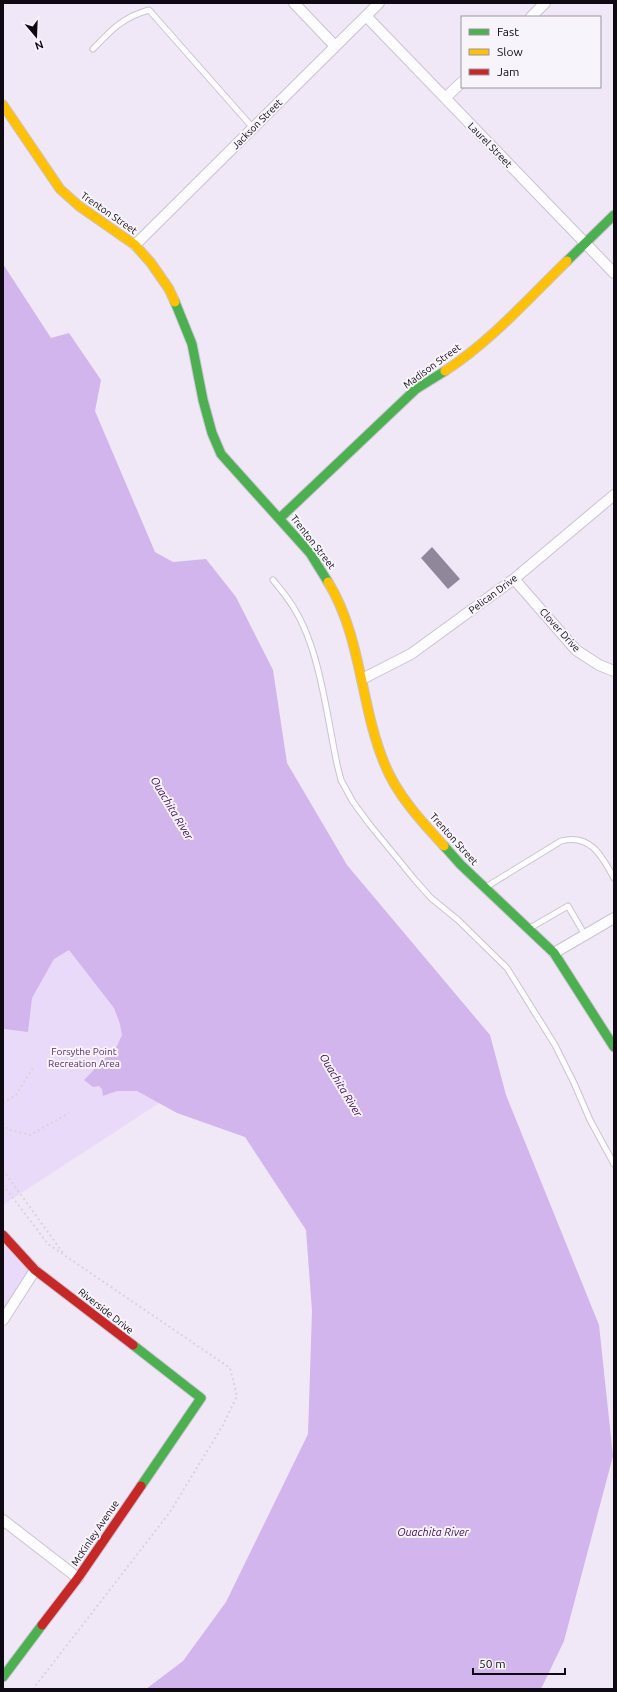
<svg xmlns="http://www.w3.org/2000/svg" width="617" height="1692" font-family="Ubuntu,sans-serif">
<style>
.green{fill:#eadaf9}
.water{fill:#d2b5ec}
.building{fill:#91879a}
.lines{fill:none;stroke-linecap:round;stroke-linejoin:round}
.lane-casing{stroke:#cac3d0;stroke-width:7}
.street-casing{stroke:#cac3d0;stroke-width:12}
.fast-casing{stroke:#cac3d0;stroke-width:11}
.slow-casing{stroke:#cac3d0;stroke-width:11}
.jam-casing{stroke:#cac3d0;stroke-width:11}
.path{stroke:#d7d5d9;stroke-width:2;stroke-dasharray:2 3;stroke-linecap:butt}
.lane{stroke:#fdfcfe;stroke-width:5}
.street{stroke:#fdfcfe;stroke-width:10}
.fast{stroke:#4caf50;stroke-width:9}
.slow{stroke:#ffc107;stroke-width:9}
.jam{stroke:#c62828;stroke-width:9}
.labels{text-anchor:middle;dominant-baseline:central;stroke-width:4;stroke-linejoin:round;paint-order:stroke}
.street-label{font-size:10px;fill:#0f0914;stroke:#f8f4fb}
.park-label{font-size:10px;fill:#5a297c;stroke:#f8f4fb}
.water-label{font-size:11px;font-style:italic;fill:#400960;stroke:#f8f4fb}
</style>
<rect width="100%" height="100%" fill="#f0e8f7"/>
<!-- green -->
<path class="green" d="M3,794L196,1079L3,1205Z
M3,1229L35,1270L3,1320Z"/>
<!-- water -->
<path class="water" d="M3,264L51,338L69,333L101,380L95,411L155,552L173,562L206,559L236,597L273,670L287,763L347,865L490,1035L506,1095L599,1325L613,1456L564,1641L541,1689H146L183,1661L226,1602L308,1434L312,1311L306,1230L245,1137L177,1113L137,1091H117L103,1096L102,1089L99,1086L93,1087L84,1080L117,1046L122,1035L120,1024L114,1008L69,950L54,959L32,998L28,1032L5,1029L3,1028Z"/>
<!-- building -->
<path class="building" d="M432,547L460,579L448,589L421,558Z"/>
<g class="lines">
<defs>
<path id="lane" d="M93,49C111,30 123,17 149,10L253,128
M273,580C281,590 289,599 295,610C320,651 327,717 337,764L341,780L353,802L370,825L415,880L431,898L458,920L507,968L555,1045L574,1083L590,1120L614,1164
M486,887L561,841C590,833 602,856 614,878
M530,928L568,906L585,935"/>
<path id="street" d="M294,3L335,46
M366,16L614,273
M531,17L545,3
M445,98L462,82
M135,245L379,3
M514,579L576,650L599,665L614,671
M362,679L411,654L514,579L614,495
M554,953L614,918
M3,1320L35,1270
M3,1520L78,1578"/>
<path id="fast" d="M567,261L614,215
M175,302L192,344L203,400L212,433L221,454L310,553L328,582
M280,518L416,389L445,371
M444,846L461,865L554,953L614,1047
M133,1345L201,1398L141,1486
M3,1677L42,1625"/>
<path id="slow" d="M3,105L60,189L79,206L135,245L151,263L169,289L175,302
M445,371C491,341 528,299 567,261
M328,582C362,637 360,706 385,765C397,795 422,822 444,846"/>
<path id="jam" d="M3,1235L35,1270L133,1345
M42,1625L78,1578L141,1486"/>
</defs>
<!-- lane casing -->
<use href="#lane" class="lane-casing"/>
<!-- street casing -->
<use href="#street" class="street-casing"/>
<!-- fast casing -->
<use href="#fast" class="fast-casing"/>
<!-- slow casing -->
<use href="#slow" class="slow-casing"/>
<!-- jam casing -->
<use href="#jam" class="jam-casing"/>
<!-- path -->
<path class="path" d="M3,1103L16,1095L34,1066
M3,1123L7,1129L30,1135L69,1113
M3,1170L63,1253
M3,1185L48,1244L230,1368L237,1396L223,1425L170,1512L33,1689"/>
<!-- lane -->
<use href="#lane" class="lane"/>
<!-- street -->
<use href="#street" class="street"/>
<!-- fast -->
<use href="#fast" class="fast"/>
<!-- slow -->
<use href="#slow" class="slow"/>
<!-- jam -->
<use href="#jam" class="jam"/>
</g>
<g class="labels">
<!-- street labels -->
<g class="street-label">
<text transform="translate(257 124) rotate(-45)">Jackson Street</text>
<text transform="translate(490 145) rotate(46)">Laurel Street</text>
<text transform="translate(109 213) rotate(35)">Trenton Street</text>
<text transform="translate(432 366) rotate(-36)">Madison Street</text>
<text transform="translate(313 542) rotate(52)">Trenton Street</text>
<text transform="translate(493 594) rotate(-37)">Pelican Drive</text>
<text transform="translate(560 630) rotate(48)">Clover Drive</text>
<text transform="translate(454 839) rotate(48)">Trenton Street</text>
<text transform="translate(106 1311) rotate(38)">Riverside Drive</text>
<text transform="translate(95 1533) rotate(-56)">McKinley Avenue</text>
</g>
<!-- park labels -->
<g class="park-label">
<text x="84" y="1051">Forsythe Point<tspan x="84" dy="12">Recreation Area</tspan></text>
</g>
<!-- water labels -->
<g class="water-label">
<text transform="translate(172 808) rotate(59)">Ouachita River</text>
<text transform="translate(341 1085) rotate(59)">Ouachita River</text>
<text x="433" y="1532">Ouachita River</text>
</g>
</g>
<!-- border -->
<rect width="617" height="1692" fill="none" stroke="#0f0914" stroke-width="8"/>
<!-- legend -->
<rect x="461" y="16" width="140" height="72" fill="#f8f4fb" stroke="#9b969f"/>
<rect x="469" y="29" width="20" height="6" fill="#4caf50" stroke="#9b969f"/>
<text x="497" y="36" font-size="12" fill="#0f0914">Fast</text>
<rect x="469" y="49" width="20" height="6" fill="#ffc107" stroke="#9b969f"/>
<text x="497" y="56" font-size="12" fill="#0f0914">Slow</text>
<rect x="469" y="69" width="20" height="6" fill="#c62828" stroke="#9b969f"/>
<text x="497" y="76" font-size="12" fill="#0f0914">Jam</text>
<!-- north arrow -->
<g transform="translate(36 36) rotate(161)" stroke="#f8f4fb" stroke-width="3" paint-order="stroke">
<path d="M0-3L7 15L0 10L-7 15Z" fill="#0f0914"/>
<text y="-6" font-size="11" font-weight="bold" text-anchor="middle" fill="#0f0914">N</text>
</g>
<!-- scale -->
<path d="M473 1668v6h92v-6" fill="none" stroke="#0f0914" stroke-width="2"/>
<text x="479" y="1668" font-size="12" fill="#0f0914" stroke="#f8f4fb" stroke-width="3" paint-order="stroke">50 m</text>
</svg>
